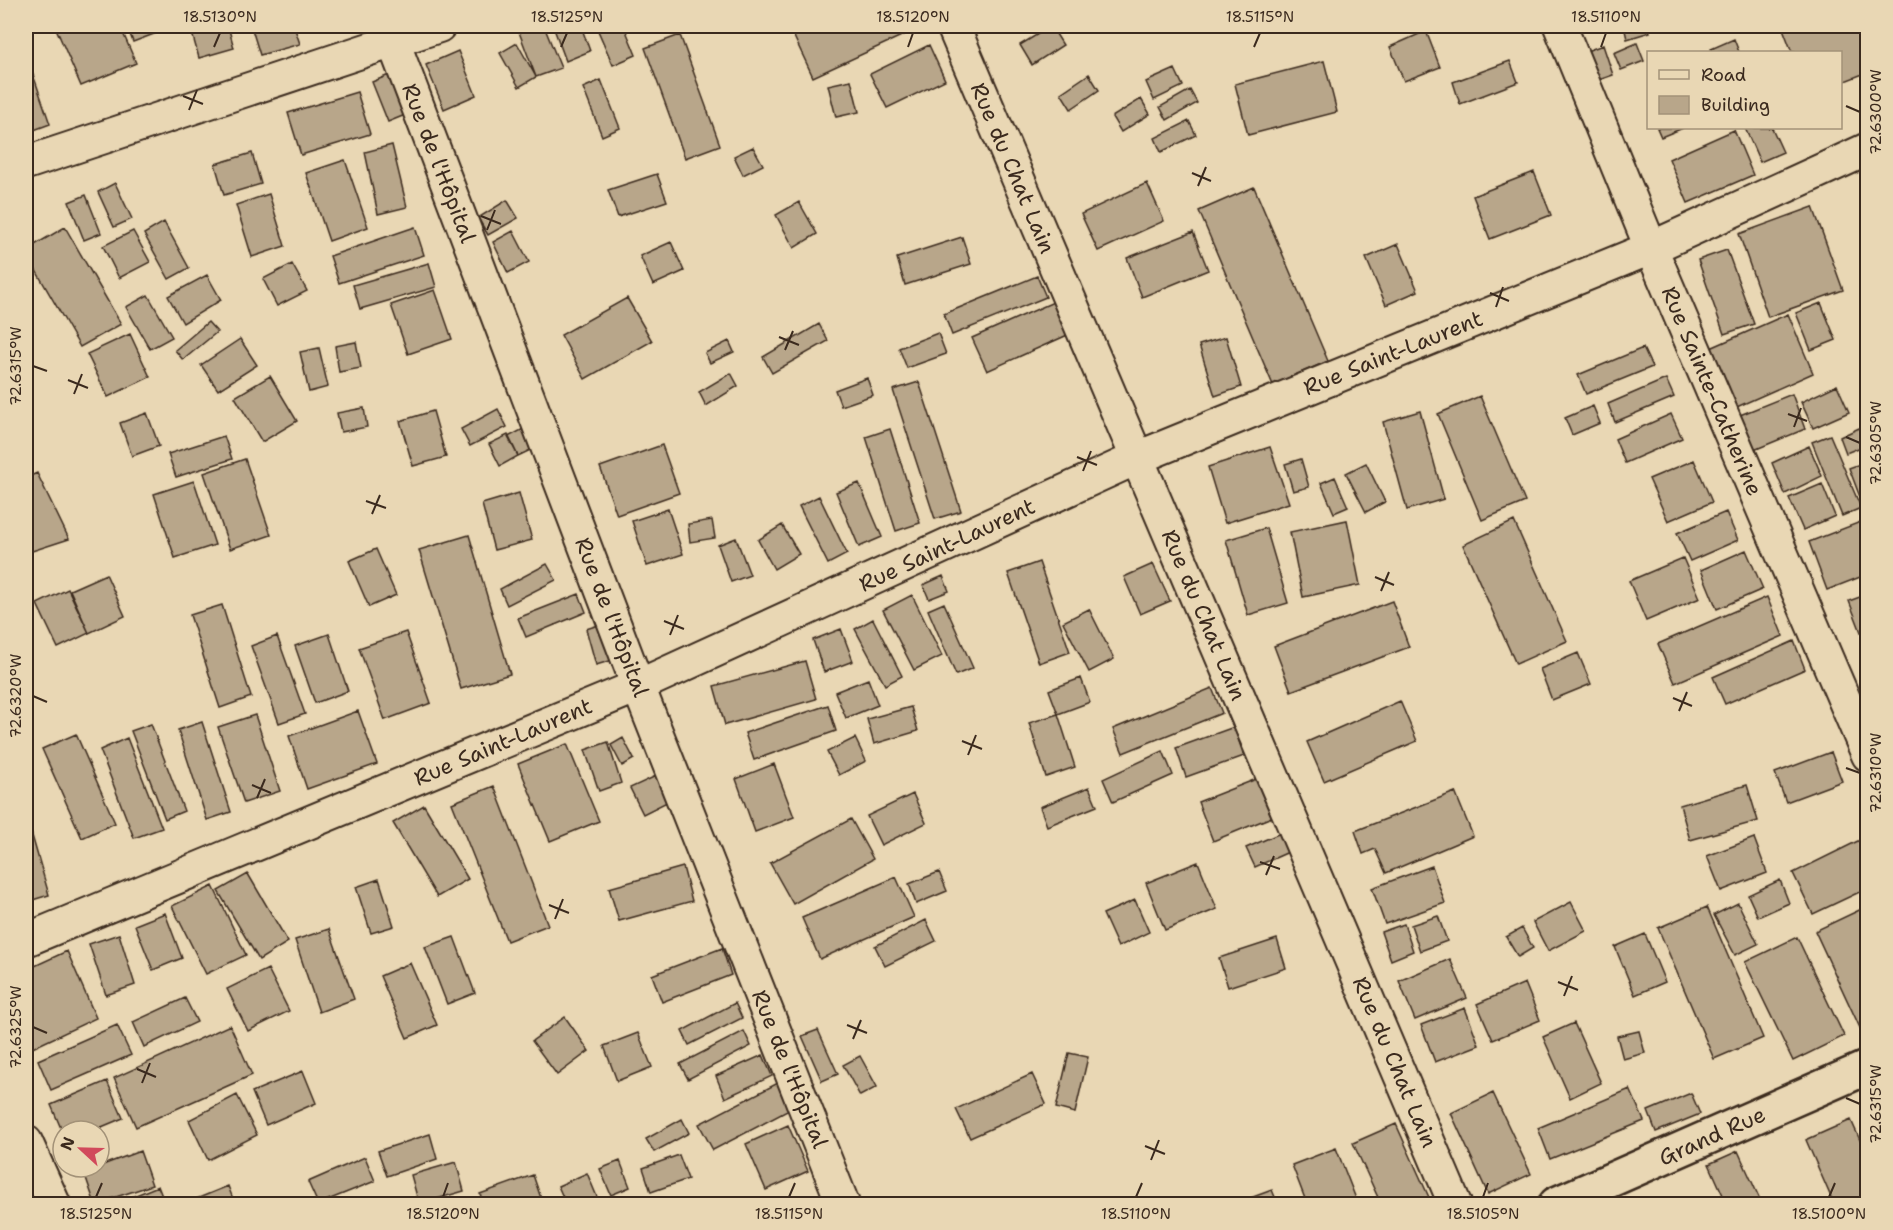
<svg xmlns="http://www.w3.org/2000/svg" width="1893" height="1230" font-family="'Shantell Sans',sans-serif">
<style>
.building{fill:#b8a68a;stroke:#3b2a1e;stroke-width:1.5}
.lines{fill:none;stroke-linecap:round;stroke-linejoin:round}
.street-casing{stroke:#3b2a1e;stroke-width:36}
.secondary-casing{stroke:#3b2a1e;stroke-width:38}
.street{stroke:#e9d7b4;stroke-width:32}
.secondary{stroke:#e9d7b4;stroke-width:33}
.ticks{fill:none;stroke:#3b2a1e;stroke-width:2}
.labels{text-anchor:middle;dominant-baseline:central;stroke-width:4.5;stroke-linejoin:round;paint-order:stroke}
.street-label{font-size:22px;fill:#3b2a1e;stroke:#e9d7b4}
.neatline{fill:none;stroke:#3b2a1e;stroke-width:2}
.ticks-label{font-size:15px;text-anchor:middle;fill:#3b2a1e}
</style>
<rect width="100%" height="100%" fill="#e9d7b4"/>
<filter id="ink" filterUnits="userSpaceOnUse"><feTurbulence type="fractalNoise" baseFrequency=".0167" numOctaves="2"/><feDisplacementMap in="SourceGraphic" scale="12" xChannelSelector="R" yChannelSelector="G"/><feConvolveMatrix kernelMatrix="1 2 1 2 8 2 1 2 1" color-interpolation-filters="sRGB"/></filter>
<g filter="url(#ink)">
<!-- building -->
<path class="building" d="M55,26H120L136,63L81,86Z
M127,26H175L133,42Z
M190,26H228L234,48L199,58Z
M251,26H294L300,44L260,55Z
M537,26H544L561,68L536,77L519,32Z
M553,26H581L590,51L566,61Z
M596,26H624L636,55L613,65Z
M789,26H923L813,77Z
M1051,26L1063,45L1032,65L1020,45Z
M1624,26H1648L1650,32L1627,39Z
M1782,26H1856L1868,55V72L1840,83V52H1792Z
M1426,31L1440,67L1404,81L1390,47Z
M680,35L720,145L685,158L645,48Z
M1734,39L1739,52H1713L1711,49Z
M517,43L536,77L519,87L500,53Z
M1637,43L1644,61L1621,70L1614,53Z
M929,45L945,80L887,108L870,74Z
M1603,45L1613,75L1590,83L1581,53Z
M458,51L476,95L444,109L426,65Z
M26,54L50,124L26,133Z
M1324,61L1337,112L1248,135L1235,84Z
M1510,61L1518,82L1460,104L1453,82Z
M1175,69L1183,86L1154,100L1146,82Z
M394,73L410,113L388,122L372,82Z
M1089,74L1099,90L1071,109L1061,93Z
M601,80L620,128L602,136L583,88Z
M851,80L859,112L836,117L828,85Z
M1190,90L1197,103L1167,120L1160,107Z
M357,92L370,134L301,155L288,113Z
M1141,99L1150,114L1121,132L1112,117Z
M1189,121L1196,135L1161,152L1155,138Z
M1657,128H1683L1661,137Z
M1745,128H1772L1783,152L1760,162Z
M1734,130L1753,175L1688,203L1669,159Z
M392,145L407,207L378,214L365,152Z
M753,147L763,165L743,175L734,156Z
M252,153L261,184L224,195L215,164Z
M345,160L368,227L329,241L306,173Z
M1534,172L1551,215L1490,239L1473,196Z
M657,174L667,201L618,217L608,190Z
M115,183L132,219L114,227L98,192Z
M1147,183L1164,221L1098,251L1081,214Z
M1254,187L1328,361L1273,385L1199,211Z
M269,194L285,246L252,257L236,205Z
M86,195L101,233L84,240L69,202Z
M507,200L518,218L488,235L478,218Z
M799,202L817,234L794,248L776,215Z
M1813,207L1843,290L1768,317L1739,234Z
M164,222L189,268L169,279L144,234Z
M65,227L121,324L80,347L26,253V250Z
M415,227L424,255L339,283L330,256Z
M133,231L150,262L119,278L103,246Z
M513,231L529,262L508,273L493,242Z
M1193,232L1208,270L1142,297L1127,258Z
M962,237L971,264L905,285L897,258Z
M671,242L684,271L653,285L640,256Z
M1398,244L1418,291L1386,305L1366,258Z
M1727,250L1754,324L1724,334L1698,260Z
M429,263L436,287L360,309L353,285Z
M292,264L307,291L277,306L263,279Z
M207,275L221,300L183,323L168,296Z
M1037,276L1046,297L952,335L944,314Z
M435,290L452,339L408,354L391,305Z
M148,295L172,337L150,349L126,307Z
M627,298L652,341L585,379L561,335Z
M1058,300L1072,333L987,371L972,338Z
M1821,303L1836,340L1811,350L1796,313Z
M1788,314L1813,373L1730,410L1704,351Z
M208,322L217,332L183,360L175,350Z
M819,324L828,341L772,373L763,357Z
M938,333L946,354L907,368L899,348Z
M130,334L150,377L108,397L87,354Z
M1226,337L1241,387L1215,396L1199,345Z
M240,339L257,365L218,390L201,365Z
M729,341L734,352L710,363L705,353Z
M356,342L361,368L339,372L335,346Z
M319,348L328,387L309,392L300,352Z
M1643,348L1652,367L1586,394L1578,375Z
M731,373L738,386L706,406L699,392Z
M270,376L297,421L262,442L235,397Z
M867,378L873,395L841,406L835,390Z
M1666,379L1674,397L1615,422L1608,404Z
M919,382L961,511L935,519L893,390Z
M1837,385L1849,412L1813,428L1801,402Z
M1792,394L1805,429L1754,450L1740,415Z
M1480,396L1525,502L1482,520L1438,414Z
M1593,406L1600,423L1572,435L1565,418Z
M364,408L367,427L341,432L337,413Z
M498,409L507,427L470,446L461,429Z
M433,411L446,457L413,466L400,421Z
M1420,411L1444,499L1407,510L1383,422Z
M147,413L159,446L132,456L120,423Z
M1671,414L1682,438L1625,463L1615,439Z
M531,425L541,445L518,456L508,437Z
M1859,428L1866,445L1846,453L1840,437Z
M890,429L920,523L896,531L866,437Z
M508,435L518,456L500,466L489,444Z
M1830,435L1861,508L1842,516L1812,442Z
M224,436L232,459L176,477L168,454Z
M662,445L679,493L617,515L600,467Z
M1809,446L1822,476L1785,494L1772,463Z
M1270,447L1289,503L1225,523L1208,467Z
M245,459L271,535L230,549L204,473Z
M1301,459L1309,487L1293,491L1285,464Z
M1694,460L1712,502L1668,521L1649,479Z
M1868,461V503L1863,505L1849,468Z
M1366,463L1385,502L1366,512L1346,473Z
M37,473L69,539L26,553V478Z
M1335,477L1348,507L1334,513L1321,483Z
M194,481L215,545L175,558L154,494Z
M859,483L882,537L859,547L836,492Z
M1822,484L1835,516L1803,530L1789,498Z
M519,493L532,540L494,550L482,504Z
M819,496L847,554L828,564L799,506Z
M668,509L683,554L647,566L632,521Z
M1726,512L1738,540L1690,561L1677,533Z
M1868,519V574L1827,590L1809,542Z
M712,520L715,538L690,542L688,524Z
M1347,520L1360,585L1303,597L1290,532Z
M1514,521L1567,641L1516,664L1463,545Z
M782,525L799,554L774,569L758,540Z
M1266,528L1288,603L1248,615L1226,540Z
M469,535L510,674L461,689L419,550Z
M736,538L750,575L731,582L718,545Z
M376,549L396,595L369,607L349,561Z
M1746,550L1763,589L1717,609L1701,570Z
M1683,558L1700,598L1646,621L1629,581Z
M1039,562L1070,652L1039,663L1008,573Z
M547,564L556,580L507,605L500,589Z
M1153,564L1170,601L1140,614L1124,577Z
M106,574L125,616L89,633L70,590Z
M943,576L949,591L929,599L923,585Z
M68,589L89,633L58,648L37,604Z
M579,594L586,612L526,637L518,618Z
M1868,594V645H1866L1849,601Z
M912,595L942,656L914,670L883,610Z
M1767,597L1783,636L1675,683L1658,644Z
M1392,601L1409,647L1291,691L1274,646Z
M944,603L973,668L956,675L928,610Z
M222,605L251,697L220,708L190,615Z
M1089,609L1114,659L1089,672L1063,622Z
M873,619L902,676L885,685L855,629Z
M602,624L613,660L596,665L586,629Z
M841,629L853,661L824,672L813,640Z
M406,632L431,703L385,720L359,648Z
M329,634L348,691L315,703L295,646Z
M277,636L305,714L279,723L251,646Z
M1794,641L1805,669L1725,704L1713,677Z
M1578,653L1591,684L1552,700L1540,669Z
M805,661L816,699L725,725L714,686Z
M1081,678L1090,702L1058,714L1049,690Z
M868,679L878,705L846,718L835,692Z
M1212,688L1222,713L1123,753L1113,729Z
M1400,701L1417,741L1324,781L1307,742Z
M828,705L836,731L754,760L745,733Z
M911,707L918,731L874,744L867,719Z
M358,711L377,764L307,789L289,736Z
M1058,714L1075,767L1046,777L1029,723Z
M255,715L280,791L244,803L218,727Z
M202,722L231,812L207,820L178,730Z
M151,724L184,811L165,819L131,731Z
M1234,727L1244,756L1186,777L1176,748Z
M76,734L115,823L82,838L42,749Z
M127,738L162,828L134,838L100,750Z
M623,738L634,759L622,766L611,745Z
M855,738L866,761L839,775L827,752Z
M608,742L621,783L599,791L585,750Z
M567,744L599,821L550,841L518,764Z
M1163,751L1173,775L1113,802L1103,779Z
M1831,752L1842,781L1786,802L1775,773Z
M774,764L794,817L755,832L736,779Z
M656,776L669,801L643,814L630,788Z
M1259,778L1274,816L1213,841L1198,802Z
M1747,785L1758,821L1690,840L1680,805Z
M494,786L548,925L507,941L452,803Z
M1089,787L1097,806L1047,826L1040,807Z
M1455,792L1473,836L1386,873L1375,849L1363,854L1355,831Z
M913,794L926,823L881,845L867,816Z
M424,805L468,879L437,897L393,823Z
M27,818L49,895L26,902V819Z
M851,819L873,859L793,904L770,863Z
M1285,831L1293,850L1255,867L1246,848Z
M1866,837L1868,888L1813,914L1793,873Z
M1754,838L1767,873L1721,891L1707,856Z
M1198,862L1217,909L1165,930L1146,883Z
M1432,866L1445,903L1385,924L1372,888Z
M683,867L692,901L619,921L609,888Z
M939,872L947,891L916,904L909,884Z
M248,874L288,942L259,960L218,891Z
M896,877L914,917L820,959L802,918Z
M379,879L394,926L371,933L356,887Z
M1780,880L1789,903L1758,917L1748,895Z
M213,886L246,955L206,974L172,906Z
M1135,900L1149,932L1118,947L1103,914Z
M1571,902L1586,931L1548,951L1533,922Z
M1738,903L1758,944L1735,955L1714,915Z
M1868,906V1027L1861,1030L1815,931Z
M1707,907L1763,1038L1714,1059L1658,928Z
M165,913L182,958L153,970L135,925Z
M1438,916L1447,941L1420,951L1411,925Z
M926,920L936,941L885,966L875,946Z
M1404,924L1413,951L1391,960L1381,932Z
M1522,928L1533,948L1518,957L1506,937Z
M329,929L354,999L319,1012L295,940Z
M119,934L135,985L106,995L89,944Z
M1645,934L1665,982L1635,995L1615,947Z
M454,937L475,993L447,1004L425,947Z
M1797,937L1844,1036L1793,1061L1745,962Z
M1277,939L1286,968L1228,987L1219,958Z
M722,948L731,975L662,1002L652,975Z
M67,951L96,1018L26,1051V970Z
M1450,959L1467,998L1415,1020L1399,981Z
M410,963L437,1025L407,1038L380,976Z
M268,969L289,1011L248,1031L227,989Z
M1525,983L1540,1020L1493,1040L1477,1004Z
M185,998L197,1022L144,1047L133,1022Z
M735,1003L742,1018L689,1045L682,1031Z
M1465,1008L1479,1045L1435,1062L1421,1025Z
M565,1017L589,1051L557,1075L532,1041Z
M1574,1023L1601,1083L1570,1098L1543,1037Z
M117,1025L131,1055L51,1090L38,1060Z
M230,1025L252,1075L136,1127L114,1078Z
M818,1030L838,1074L822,1081L802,1036Z
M744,1031L751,1046L688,1079L680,1064Z
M1639,1031L1645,1053L1623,1059L1617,1036Z
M638,1033L652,1067L617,1081L604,1046Z
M1069,1053L1088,1057L1075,1113L1056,1108Z
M763,1055L772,1076L725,1098L716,1076Z
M860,1056L877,1087L860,1096L843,1065Z
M303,1071L316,1103L266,1125L252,1092Z
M1032,1074L1046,1104L970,1138L956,1109Z
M107,1081L123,1118L92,1131H63V1133L51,1105Z
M780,1082L793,1108L713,1150L699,1124Z
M1630,1089L1644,1121L1550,1159L1538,1128Z
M1493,1093L1531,1174L1488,1194L1451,1113Z
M1691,1093L1700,1114L1656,1132L1648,1111Z
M237,1095L257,1135L208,1160L189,1120Z
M682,1119L689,1133L654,1152L646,1139Z
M1851,1120L1868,1158V1204H1834L1806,1140Z
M1396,1124L1432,1204H1381L1353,1143Z
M788,1125L808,1171L766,1190L746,1144Z
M430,1134L437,1159L387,1176L378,1151Z
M1336,1148L1358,1204H1307L1292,1165Z
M140,1151L152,1185L95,1204L84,1172Z
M1738,1151L1762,1204H1727L1709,1164Z
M679,1155L688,1179L651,1192L643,1168Z
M365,1157L375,1181L318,1204L308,1182Z
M620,1161L630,1187L611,1195L600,1169Z
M456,1162L464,1191L419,1204L411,1175Z
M587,1173L600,1204H566L558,1186Z
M533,1175L543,1204H484L480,1194Z
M158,1186L165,1204H114Z
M228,1186L235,1204H184Z
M1272,1190L1278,1204H1234Z"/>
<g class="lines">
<defs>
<path id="street" d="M392,26L393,41L638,686L843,1204
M953,26L1455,1204
M1560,26L1651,248L1868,755
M26,163L439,26
M26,940L638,686L1137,458L1651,248L1868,149
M26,1142L54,1204"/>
<path id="secondary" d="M1556,1204L1868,1067"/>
</defs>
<!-- street casing -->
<use href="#street" class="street-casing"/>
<!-- secondary casing -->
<use href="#secondary" class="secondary-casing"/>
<!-- street -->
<use href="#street" class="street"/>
<!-- secondary -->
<use href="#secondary" class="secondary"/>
</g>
</g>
<!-- ticks -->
<path class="ticks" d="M214,47L220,33M561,47L567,33M908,47L913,33M1254,47L1260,33M1601,47L1606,33M183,96L203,104M1846,106L1860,112M189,110L197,90M1192,173L1211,181M1198,186L1206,167M481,216L501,224M487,230L495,210M1490,293L1509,301M1496,307L1503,287M779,337L799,345M785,350L793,331M33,366L47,371M68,380L88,388M74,394L82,374M1788,414L1807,421M1794,427L1801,408M1846,437L1860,443M1077,457L1097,465M1083,471L1091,451M366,501L386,508M372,514L380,495M1375,577L1394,585M1381,591L1389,572M664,621L684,629M670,635L678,615M33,696L47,702M1673,698L1692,706M1679,711L1687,692M962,741L982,749M968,755L976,735M1846,768L1860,773M252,785L271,793M257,798L265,779M1260,862L1280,869M1266,875L1274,856M549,905L569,913M555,919L563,899M1558,982L1578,990M1564,996L1572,976M847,1025L867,1033M33,1027L47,1033M853,1039L861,1020M137,1069L156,1077M142,1083L150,1063M1846,1098L1860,1104M1145,1146L1165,1154M1151,1160L1159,1140M96,1197L102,1183M443,1197L448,1183M789,1197L795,1183M1136,1197L1142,1183M1483,1197L1488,1183M1829,1197L1835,1183"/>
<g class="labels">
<!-- street labels -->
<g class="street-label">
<text transform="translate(439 163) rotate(69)">Rue de l'Hôpital</text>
<text transform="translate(1013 168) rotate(67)">Rue du Chat Lain</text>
<text transform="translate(1393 353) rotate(-22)">Rue Saint-Laurent</text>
<text transform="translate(1712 391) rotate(67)">Rue Sainte-Catherine</text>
<text transform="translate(947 545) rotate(-25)">Rue Saint-Laurent</text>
<text transform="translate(1204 615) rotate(67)">Rue du Chat Lain</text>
<text transform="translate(612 617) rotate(69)">Rue de l'Hôpital</text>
<text transform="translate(503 742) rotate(-23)">Rue Saint-Laurent</text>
<text transform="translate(1395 1062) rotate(67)">Rue du Chat Lain</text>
<text transform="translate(790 1069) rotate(68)">Rue de l'Hôpital</text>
<text transform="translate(1712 1136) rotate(-24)">Grand Rue</text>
</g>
</g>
<!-- margin -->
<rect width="1893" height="1230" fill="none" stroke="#e9d7b4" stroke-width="66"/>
<!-- legend -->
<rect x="1647" y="51" width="195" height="78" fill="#e9d7b4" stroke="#a39278" stroke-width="1.5"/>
<rect x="1659" y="70" width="30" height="9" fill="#e9d7b4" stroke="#a39278" stroke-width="1.5"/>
<text x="1701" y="81" font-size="18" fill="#3b2a1e">Road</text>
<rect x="1659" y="96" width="30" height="18" fill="#b8a68a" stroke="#a39278" stroke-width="1.5"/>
<text x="1701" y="111" font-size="18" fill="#3b2a1e">Building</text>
<!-- north arrow -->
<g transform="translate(81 1149) rotate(292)"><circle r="28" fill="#e9d7b4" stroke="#a39278" stroke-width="1.5"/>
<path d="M0-4.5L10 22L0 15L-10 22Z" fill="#d1495b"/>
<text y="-9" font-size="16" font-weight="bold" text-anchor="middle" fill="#3b2a1e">N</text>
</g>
<rect x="33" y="33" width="1827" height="1164" class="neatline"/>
<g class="ticks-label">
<text x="220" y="22">18.5130°N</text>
<text x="567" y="22">18.5125°N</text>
<text x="913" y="22">18.5120°N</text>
<text x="1260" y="22">18.5115°N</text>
<text x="1606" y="22">18.5110°N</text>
<text transform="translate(1876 112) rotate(-90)" y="5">72.6300°W</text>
<text transform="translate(16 366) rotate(-90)" y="5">72.6315°W</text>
<text transform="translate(1876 443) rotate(-90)" y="5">72.6305°W</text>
<text transform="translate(16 696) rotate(-90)" y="5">72.6320°W</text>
<text transform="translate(1876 773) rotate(-90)" y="5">72.6310°W</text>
<text transform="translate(16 1027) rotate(-90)" y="5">72.6325°W</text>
<text transform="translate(1876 1104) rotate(-90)" y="5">72.6315°W</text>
<text x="96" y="1219">18.5125°N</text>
<text x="443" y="1219">18.5120°N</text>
<text x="789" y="1219">18.5115°N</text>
<text x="1136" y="1219">18.5110°N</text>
<text x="1483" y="1219">18.5105°N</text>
<text x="1829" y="1219">18.5100°N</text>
</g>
</svg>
